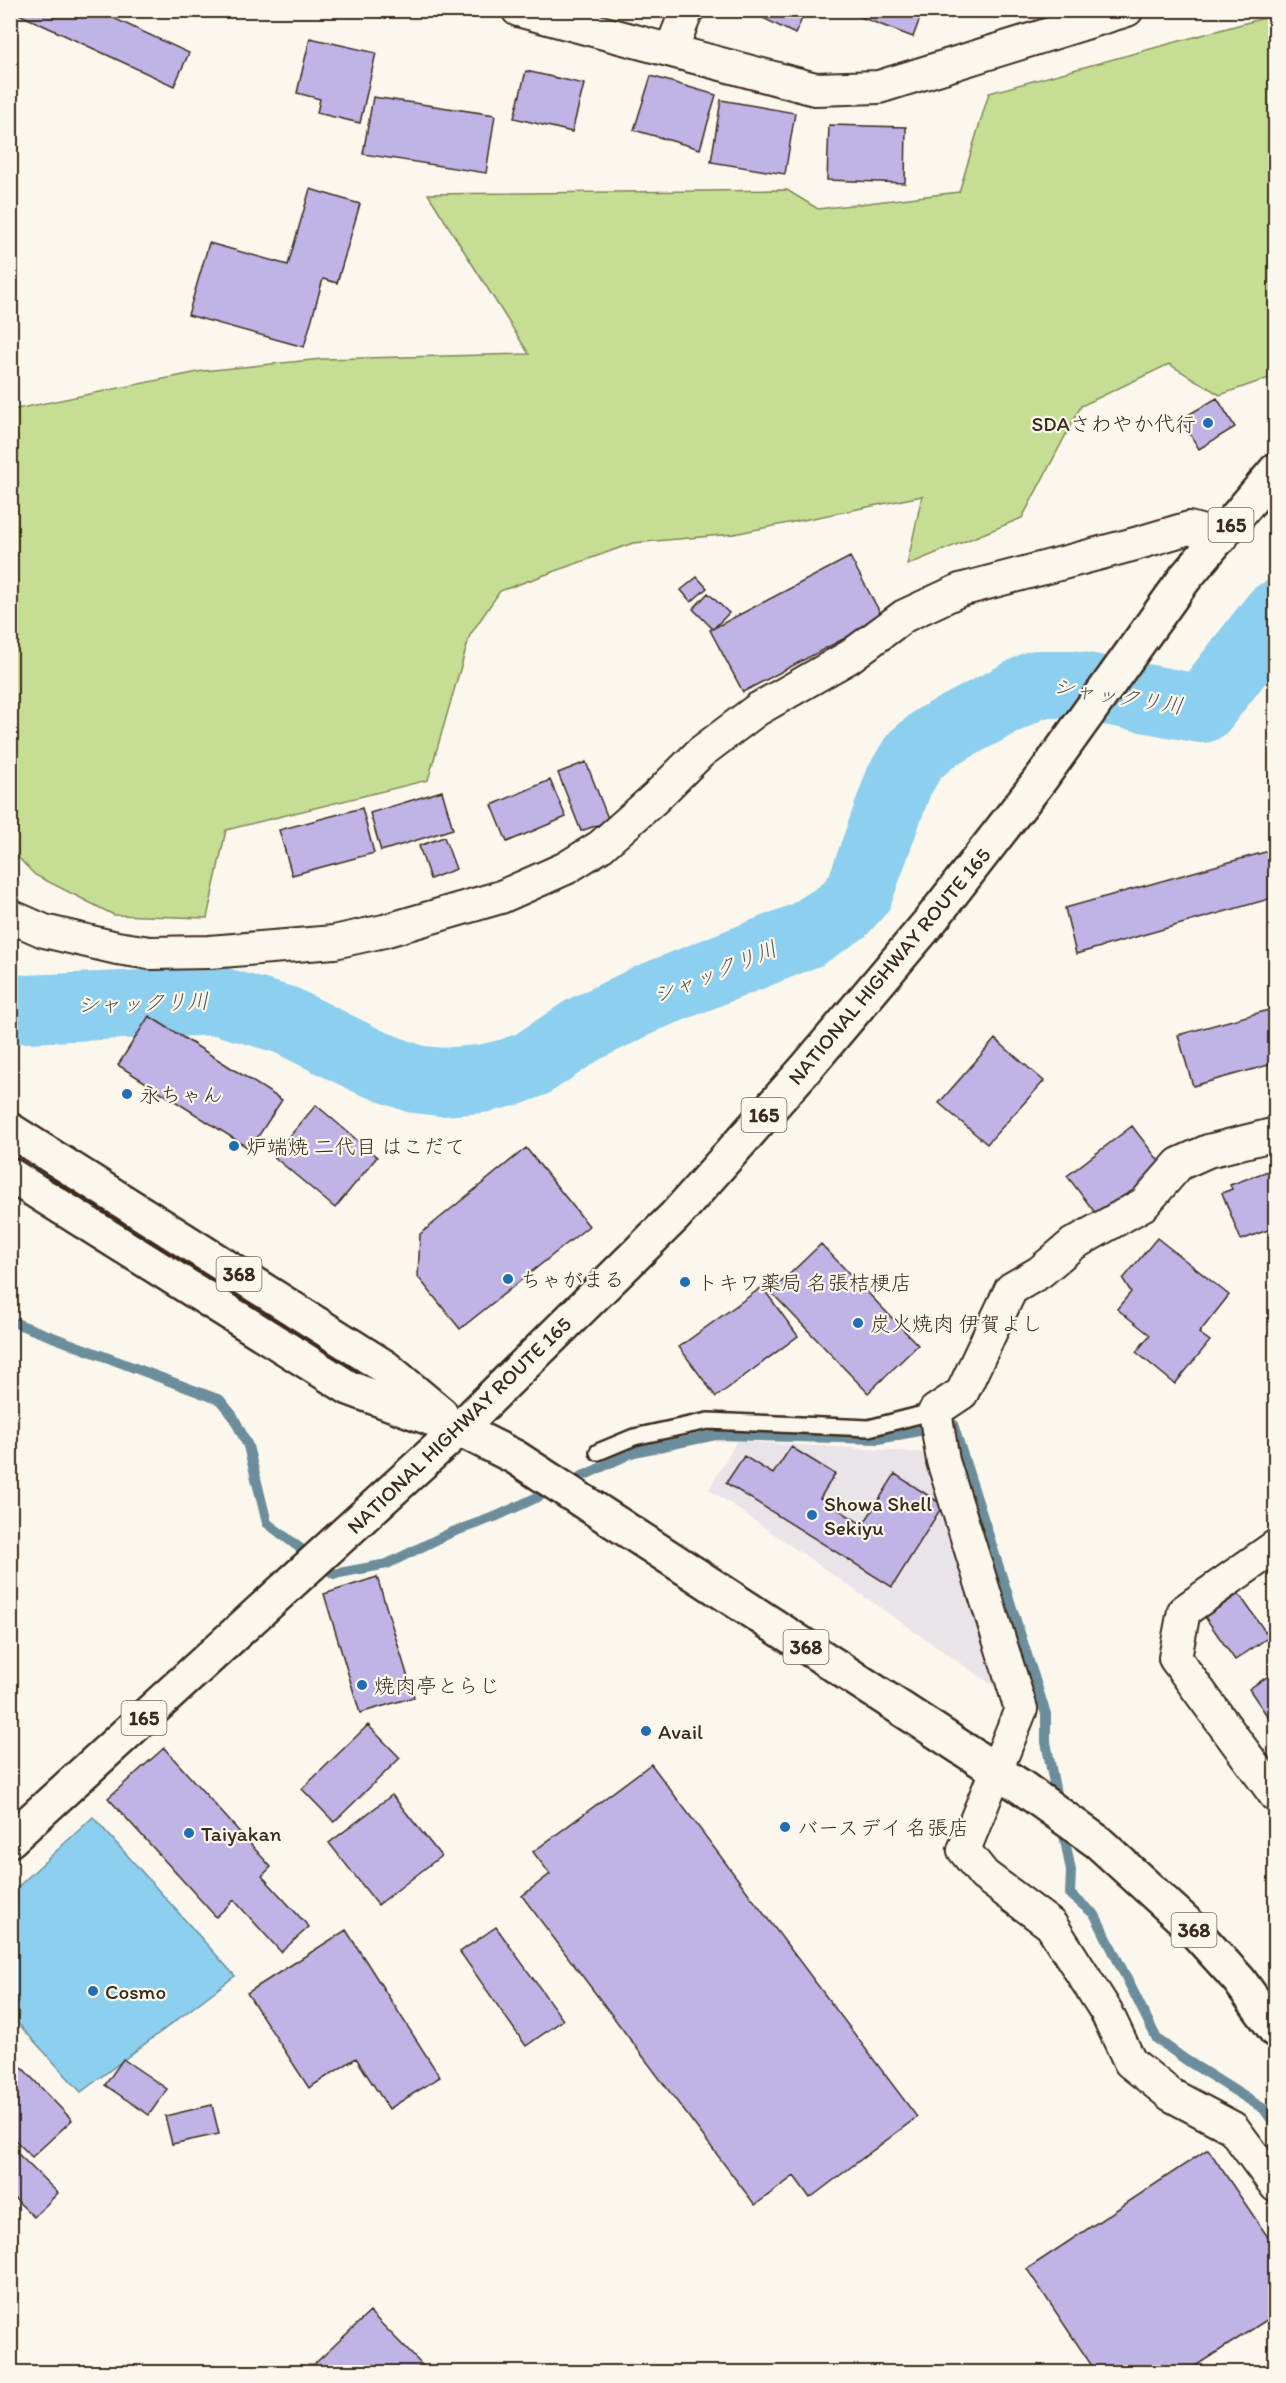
<svg xmlns="http://www.w3.org/2000/svg" width="1286" height="2383" font-family="Itim,'Klee One',sans-serif">
<style>
.built{fill:#e9e3ea}
.green{fill:#c5de94;stroke:#808459;stroke-width:1.5}
.water{fill:#8dcfee;stroke:#6c8d9b;stroke-width:1.5}
.lines{fill:none;stroke-linecap:round;stroke-linejoin:round}
.stream{stroke:#6c8d9b;stroke-width:10}
.river{stroke:#8dcfee;stroke-width:68}
.building{fill:#bfb4e5;stroke:#3b2a1e;stroke-width:1.5}
.lane-casing{stroke:#3b2a1e;stroke-width:20}
.street-casing{stroke:#3b2a1e;stroke-width:36}
.highway-casing{stroke:#3b2a1e;stroke-width:38}
.lane{stroke:#fbf7ec;stroke-width:15}
.street{stroke:#fbf7ec;stroke-width:32}
.highway{stroke:#fbf7ec;stroke-width:33}
.poi-dot{fill:#1f6fb2;stroke:#fbf7ec;stroke-width:2}
.labels{text-anchor:middle;dominant-baseline:central;stroke-width:4.5;stroke-linejoin:round;paint-order:stroke}
.shield{fill:#fbf7ec;stroke:#75685c;stroke-width:1.5}
.shield-label{font-size:20px;font-weight:bold;fill:#3b2a1e}
.poi-label{font-size:21px;fill:#3b2a1e;stroke:#fbf7ec;text-anchor:start}
.street-label{font-size:21px;fill:#3b2a1e;stroke:#fbf7ec}
.water-label{font-size:22px;font-style:italic;fill:#505352;stroke:#fbf7ec}
</style>
<rect width="100%" height="100%" fill="#fbf7ec"/>
<filter id="ink" filterUnits="userSpaceOnUse"><feTurbulence type="fractalNoise" baseFrequency=".0167" numOctaves="2"/><feDisplacementMap in="SourceGraphic" scale="12" xChannelSelector="R" yChannelSelector="G"/><feConvolveMatrix kernelMatrix="1 2 1 2 8 2 1 2 1" color-interpolation-filters="sRGB"/></filter>
<g filter="url(#ink)">
<!-- built -->
<path class="built" d="M737,1441L929,1453L1005,1694L709,1489Z"/>
<!-- green -->
<path class="green" d="M1275,15V376L1220,395L1169,364L1081,406L1022,518L907,565L922,496L734,534L633,543L500,591L470,635L428,780L226,830L207,918L114,915L35,875L11,850V410L203,371L322,359L529,354L428,194L787,190L818,209L959,192L989,93Z"/>
<!-- water -->
<path class="water" d="M93,1817L235,1976L81,2092L11,2016V1893Z"/>
<g class="lines">
<!-- stream -->
<path class="stream" d="M10,1321L220,1400L233,1416L248,1446L267,1523L334,1574L387,1564L450,1533L497,1516L634,1452L716,1435L879,1439L953,1424L1046,1714V1742L1058,1804
M1062,1825L1071,1871L1070,1894L1095,1915L1157,2039L1186,2060L1264,2109L1276,2126"/>
<!-- river -->
<path class="river" d="M10,1008L26,1009L219,1001L285,1020L370,1062L415,1079L441,1082L481,1079L511,1072L532,1064L583,1030L648,998L806,935L843,911L859,893L899,781L914,756L935,738L1037,684H1070L1202,709L1276,614"/>
</g>
<!-- building -->
<path class="building" d="M10,10H96L189,53L174,86Z
M764,10H806L795,34L761,17Z
M842,10H923L913,37Z
M953,10H974L971,17Z
M310,38L376,53L360,123L317,113L320,99L297,93Z
M526,71L584,84L572,132L514,118Z
M651,76L716,95L700,149L634,130Z
M373,97L495,115L486,173L363,154Z
M721,100L795,113L785,174L711,162Z
M829,125L906,127L905,183L827,180Z
M310,189L360,204L337,283L323,279L304,347L188,315L209,243L288,265Z
M1217,398L1235,427L1199,449L1181,419Z
M850,557L883,618L743,692L710,630Z
M697,577L707,588L691,602L681,590Z
M708,593L729,613L713,629L693,609Z
M586,762L609,821L581,831L558,773Z
M550,780L566,817L507,842L492,805Z
M442,791L453,829L381,851L370,813Z
M362,808L374,853L292,875L279,830Z
M444,837L456,869L430,879L419,846Z
M1276,849V897L1076,954L1065,908Z
M1276,1008V1063L1193,1086L1178,1035Z
M149,1016L282,1100L250,1149L118,1065Z
M995,1039L1044,1081L987,1144L939,1103Z
M316,1105L377,1157L335,1208L273,1156Z
M1132,1126L1165,1169L1100,1219L1067,1176Z
M526,1148L589,1226L460,1329L418,1277L420,1234Z
M1276,1168V1227L1241,1240L1222,1193L1232,1189L1230,1185Z
M1157,1238L1229,1295L1199,1333L1210,1341L1175,1384L1136,1352L1150,1335L1117,1309L1131,1292L1123,1279Z
M821,1244L918,1345L868,1393L771,1292Z
M762,1287L798,1336L716,1397L679,1347Z
M791,1447L835,1474L820,1498L863,1525L895,1474L943,1505L892,1587L726,1483L744,1456L773,1474Z
M377,1577L414,1697L360,1713L324,1594Z
M1239,1594L1269,1637L1235,1660L1205,1617Z
M1276,1671V1729L1249,1689Z
M368,1725L400,1758L334,1822L302,1789Z
M164,1748L271,1867L262,1876L309,1927L281,1952L234,1900L216,1917L108,1798Z
M651,1764L917,2117L810,2198L794,2176L755,2205L522,1896L550,1874L533,1852Z
M392,1795L441,1856L378,1905L329,1843Z
M496,1927L563,2020L526,2046L460,1952Z
M346,1930L440,2077L389,2109L356,2058L309,2088L247,1993Z
M10,2055L72,2120L32,2157L10,2135Z
M123,2059L167,2089L149,2115L105,2085Z
M212,2105L219,2134L172,2144L165,2116Z
M10,2146L58,2193L34,2217L10,2194Z
M1208,2149L1276,2249V2314L1186,2372H1096L1027,2269Z
M370,2312L424,2367L418,2372H306Z"/>
<g class="lines">
<defs>
<path id="lane" d="M598,1452L634,1437L708,1421L869,1428L935,1411"/>
<path id="street" d="M518,10L815,89L879,87L1127,10
M671,50L687,10
M10,916L44,931L117,948L150,953L209,952L334,942L384,931L501,897L566,868L601,846L655,798L701,752L758,709L849,657L904,616L960,590L1135,544L1189,528L1222,537
M1276,1134L1208,1151L1179,1164L1144,1204L1073,1244L1040,1272L1011,1289L962,1393L935,1411L943,1461L1021,1709L964,1850L984,1875L1051,1925L1106,2011L1130,2062L1171,2095L1233,2128L1276,2186
M1276,1546L1184,1611L1175,1658L1276,1796"/>
<path id="highway" d="M10,1130L385,1367L441,1414
M10,1175L349,1388L459,1429L515,1457L1020,1786L1098,1842L1190,1926L1239,1980L1276,2031
M10,1840L459,1429L675,1216L807,1067L931,920L1043,776L1185,578L1276,470"/>
</defs>
<!-- lane casing -->
<use href="#lane" class="lane-casing"/>
<!-- street casing -->
<use href="#street" class="street-casing"/>
<!-- highway casing -->
<use href="#highway" class="highway-casing"/>
<!-- lane -->
<use href="#lane" class="lane"/>
<!-- street -->
<use href="#street" class="street"/>
<!-- highway -->
<use href="#highway" class="highway"/>
</g>
</g>
<!-- markers -->
<g class="poi-dot">
<circle cx="1208" cy="423" r="6"/>
<circle cx="127" cy="1094" r="6"/>
<circle cx="234" cy="1146" r="6"/>
<circle cx="508" cy="1279" r="6"/>
<circle cx="685" cy="1282" r="6"/>
<circle cx="858" cy="1323" r="6"/>
<circle cx="812" cy="1515" r="6"/>
<circle cx="362" cy="1685" r="6"/>
<circle cx="646" cy="1731" r="6"/>
<circle cx="785" cy="1827" r="6"/>
<circle cx="189" cy="1833" r="6"/>
<circle cx="93" cy="1991" r="6"/>
</g>
<g class="labels">
<!-- shield labels -->
<g class="shield">
<rect x="1208.5" y="508" width="45" height="34" rx="4.5"/>
<rect x="741.5" y="1098" width="45" height="34" rx="4.5"/>
<rect x="216.5" y="1257" width="45" height="34" rx="4.5"/>
<rect x="783.5" y="1630" width="45" height="34" rx="4.5"/>
<rect x="121.5" y="1701" width="45" height="34" rx="4.5"/>
<rect x="1171.5" y="1913" width="45" height="34" rx="4.5"/>
</g>
<g class="shield-label">
<text x="1231" y="525">165</text>
<text x="764" y="1115">165</text>
<text x="239" y="1274">368</text>
<text x="806" y="1647">368</text>
<text x="144" y="1718">165</text>
<text x="1194" y="1930">368</text>
</g>
<!-- poi labels -->
<g class="poi-label">
<text x="1196" y="423" text-anchor="end">SDAさわやか代行</text>
<text x="139" y="1094">永ちゃん</text>
<text x="246" y="1146">炉端焼 二代目 はこだて</text>
<text x="520" y="1279">ちゃがまる</text>
<text x="697" y="1282">トキワ薬局 名張桔梗店</text>
<text x="870" y="1323">炭火焼肉 伊賀よし</text>
<text x="824" y="1503">Showa Shell<tspan x="824" dy="24">Sekiyu</tspan></text>
<text x="374" y="1685">焼肉亭とらじ</text>
<text x="658" y="1731">Avail</text>
<text x="797" y="1827">バースデイ 名張店</text>
<text x="201" y="1833">Taiyakan</text>
<text x="105" y="1991">Cosmo</text>
</g>
<!-- street labels -->
<g class="street-label">
<text transform="translate(889 966) rotate(-50)">NATIONAL HIGHWAY ROUTE 165</text>
<text transform="translate(459 1425) rotate(-44)">NATIONAL HIGHWAY ROUTE 165</text>
</g>
<!-- water labels -->
<g class="water-label">
<text transform="translate(1118 696) rotate(9)">シャックリ川</text>
<text transform="translate(715 972) rotate(-22)">シャックリ川</text>
<text transform="translate(143 1003) rotate(-2)">シャックリ川</text>
</g>
</g>
<!-- margin -->
<rect width="1286" height="2383" fill="none" stroke="#fbf7ec" stroke-width="36"/>
<rect x="18" y="18" width="1250" height="2347" fill="none" stroke="#3b2a1e" stroke-width="2" filter="url(#ink)"/>
</svg>
